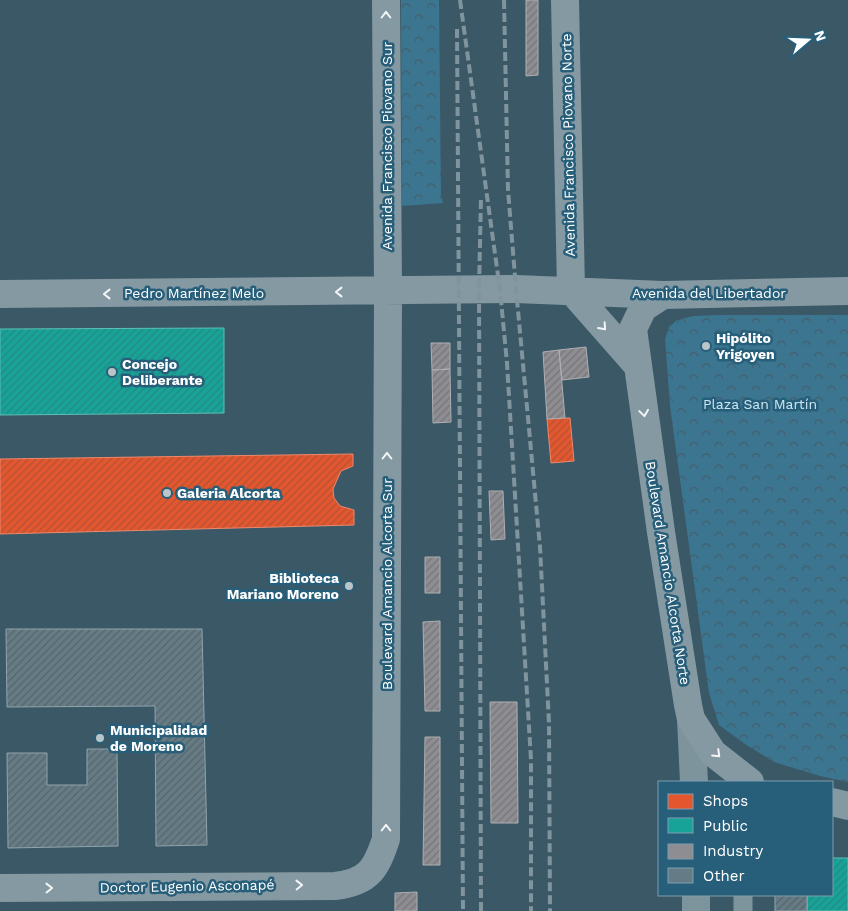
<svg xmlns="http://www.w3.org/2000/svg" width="848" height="911" font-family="'Work Sans',sans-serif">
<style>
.park{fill:url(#park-crowns)}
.shops{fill:url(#shops-hatch);stroke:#ec896d}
.public{fill:url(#public-hatch);stroke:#5dbfb7}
.industry{fill:url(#industry-hatch);stroke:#afafb3}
.building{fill:url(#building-hatch);stroke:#91a4ad}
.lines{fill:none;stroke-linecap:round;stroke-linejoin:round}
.lane{stroke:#7e949d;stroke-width:19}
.street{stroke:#7e949d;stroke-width:28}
.secondary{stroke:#8599a2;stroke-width:28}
.rail{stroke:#80949d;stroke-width:4;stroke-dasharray:9 4;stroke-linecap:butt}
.oneway{stroke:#f3f5f6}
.poi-dot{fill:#bac5c9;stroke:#275e79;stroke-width:2}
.labels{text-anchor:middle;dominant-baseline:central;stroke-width:5;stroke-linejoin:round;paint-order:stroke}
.street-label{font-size:14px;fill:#fff;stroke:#275e79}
.poi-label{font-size:14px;font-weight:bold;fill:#fff;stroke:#275e79;text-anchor:start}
.park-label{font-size:14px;fill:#cde7f3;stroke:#275e79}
</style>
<defs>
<pattern id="park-crowns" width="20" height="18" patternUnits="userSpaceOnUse" patternTransform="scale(1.25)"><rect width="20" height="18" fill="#3b7590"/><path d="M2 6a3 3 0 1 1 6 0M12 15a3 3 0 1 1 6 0" fill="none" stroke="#445e6b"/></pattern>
<pattern id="shops-hatch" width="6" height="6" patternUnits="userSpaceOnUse" patternTransform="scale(1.25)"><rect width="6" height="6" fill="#e4572e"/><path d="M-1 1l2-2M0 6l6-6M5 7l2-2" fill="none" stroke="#af5338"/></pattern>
<pattern id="public-hatch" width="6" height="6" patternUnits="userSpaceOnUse" patternTransform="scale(1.25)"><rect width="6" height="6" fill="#17a398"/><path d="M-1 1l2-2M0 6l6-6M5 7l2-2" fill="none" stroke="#278981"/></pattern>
<pattern id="industry-hatch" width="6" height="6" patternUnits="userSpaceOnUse" patternTransform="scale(1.25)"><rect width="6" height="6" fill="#8d8d92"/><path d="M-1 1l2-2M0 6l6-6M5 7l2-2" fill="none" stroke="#76767a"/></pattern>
<pattern id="building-hatch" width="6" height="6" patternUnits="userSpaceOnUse" patternTransform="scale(1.25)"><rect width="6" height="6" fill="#657c86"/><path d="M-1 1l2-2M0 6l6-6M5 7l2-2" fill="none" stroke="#586469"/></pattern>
</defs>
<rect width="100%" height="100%" fill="#3a5866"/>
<!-- park -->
<path class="park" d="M401,0H439L441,196L443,203L402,206Z
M718,315H848V782L820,776L774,762L745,744L719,725L709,693L670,406L665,339L669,327L677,320L693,316Z"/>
<!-- shops -->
<path class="shops" d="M565,418H570L574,461L551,463L547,419Z
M353,454V466L341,471L333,489L334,498L340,506L354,510V525L0,534V459Z"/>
<!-- public -->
<path class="public" d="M224,328V413L0,415V329Z
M832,858H848V911H807V895H832Z"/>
<!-- industry -->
<path class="industry" d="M526,0H538V75L526,76Z
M431,343H450V369L432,370Z
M586,347L589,377L562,380L559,350Z
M559,350L565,418L547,419L543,352Z
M450,369L451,422L433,423L432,370Z
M489,491H503L505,539L491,540Z
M425,557H440V593H425Z
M440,621V711H425L423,622Z
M490,702H517L518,823H491Z
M425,737H440V865H423Z
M417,892V911H395V893Z"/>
<!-- building -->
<path class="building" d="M6,629H202L207,845L156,846L155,706L7,707Z
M87,749H117L118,846L8,848L7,753H47V785H87Z
M775,895H807V911H775Z"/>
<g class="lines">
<!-- lane -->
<path class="lane" d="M743,895V911"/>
<!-- street -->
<path class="street" d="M691,719L694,782
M696,895V911"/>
<!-- secondary -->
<path class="secondary" d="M565,0L571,290
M571,290L637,365
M0,294L516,289L663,295L848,291
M663,295L643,308L633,329L661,532L688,705L691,719L713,753L750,782
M832,802L848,806
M0,888L335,886C369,882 376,869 386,839L388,291L386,0"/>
<!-- rail -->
<path class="rail" d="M460,0L500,290L507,363L531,760V911
M504,0L508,190L516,289L540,547L549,723L550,911
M457,29L463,911
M481,911L479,290L481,198"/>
</g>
<!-- one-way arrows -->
<defs><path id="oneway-chevron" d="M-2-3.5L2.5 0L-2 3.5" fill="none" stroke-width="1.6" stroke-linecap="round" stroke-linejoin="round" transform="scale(1.25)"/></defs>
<g class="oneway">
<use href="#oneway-chevron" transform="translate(386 15) rotate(-90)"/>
<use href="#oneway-chevron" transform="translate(339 292) rotate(180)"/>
<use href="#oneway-chevron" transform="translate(107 294) rotate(180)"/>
<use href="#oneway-chevron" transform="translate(603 327) rotate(48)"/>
<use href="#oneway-chevron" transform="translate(644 413) rotate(82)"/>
<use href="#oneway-chevron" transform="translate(387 456) rotate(-90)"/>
<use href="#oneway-chevron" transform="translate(717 754) rotate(44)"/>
<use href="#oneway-chevron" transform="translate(386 828) rotate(-90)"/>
<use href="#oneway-chevron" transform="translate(299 885) rotate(-1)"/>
<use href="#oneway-chevron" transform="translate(49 888) rotate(-1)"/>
</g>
<!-- markers -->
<g class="poi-dot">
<circle cx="706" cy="346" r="5"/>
<circle cx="112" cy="372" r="5"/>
<circle cx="167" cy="493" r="5"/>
<circle cx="349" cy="586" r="5"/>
<circle cx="100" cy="738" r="5"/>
</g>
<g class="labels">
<!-- street labels -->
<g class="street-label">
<text transform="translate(568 145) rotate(-91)">Avenida Francisco Piovano Norte</text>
<text transform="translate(387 146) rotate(-90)">Avenida Francisco Piovano Sur</text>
<text x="194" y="293">Pedro Martínez Melo</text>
<text x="709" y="293">Avenida del Libertador</text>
<text transform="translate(668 573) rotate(81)">Boulevard Amancio Alcorta Norte</text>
<text transform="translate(387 584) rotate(-90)">Boulevard Amancio Alcorta Sur</text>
<text transform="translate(187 886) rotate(-1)">Doctor Eugenio Asconapé</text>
</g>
<!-- poi labels -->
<g class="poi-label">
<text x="716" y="338">Hipólito<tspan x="716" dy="16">Yrigoyen</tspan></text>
<text x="122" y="364">Concejo<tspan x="122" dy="16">Deliberante</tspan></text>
<text x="177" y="493">Galeria Alcorta</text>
<text x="339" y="578" text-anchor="end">Biblioteca<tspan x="339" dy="16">Mariano Moreno</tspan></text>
<text x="110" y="730">Municipalidad<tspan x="110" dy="16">de Moreno</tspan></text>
</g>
<!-- park labels -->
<g class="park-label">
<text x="760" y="404">Plaza San Martín</text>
</g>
</g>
<!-- legend -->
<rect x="658" y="781" width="175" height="115" fill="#275e79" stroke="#7d9eaf"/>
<rect x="668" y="794" width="25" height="15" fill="#e4572e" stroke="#7d9eaf"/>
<text x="703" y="806" font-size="15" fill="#ffffff">Shops</text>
<rect x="668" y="818" width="25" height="15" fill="#17a398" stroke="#7d9eaf"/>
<text x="703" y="831" font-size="15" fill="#ffffff">Public</text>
<rect x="668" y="844" width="25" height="15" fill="#8d8d92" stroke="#7d9eaf"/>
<text x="703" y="856" font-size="15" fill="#ffffff">Industry</text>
<rect x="668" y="868" width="25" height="15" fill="#657c86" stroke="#7d9eaf"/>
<text x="703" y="881" font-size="15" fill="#ffffff">Other</text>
<!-- north arrow -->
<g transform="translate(808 40) rotate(71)" stroke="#275e79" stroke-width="4" paint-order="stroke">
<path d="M0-4L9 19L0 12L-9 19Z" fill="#ffffff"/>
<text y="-8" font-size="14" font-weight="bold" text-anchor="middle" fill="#ffffff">N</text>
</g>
</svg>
